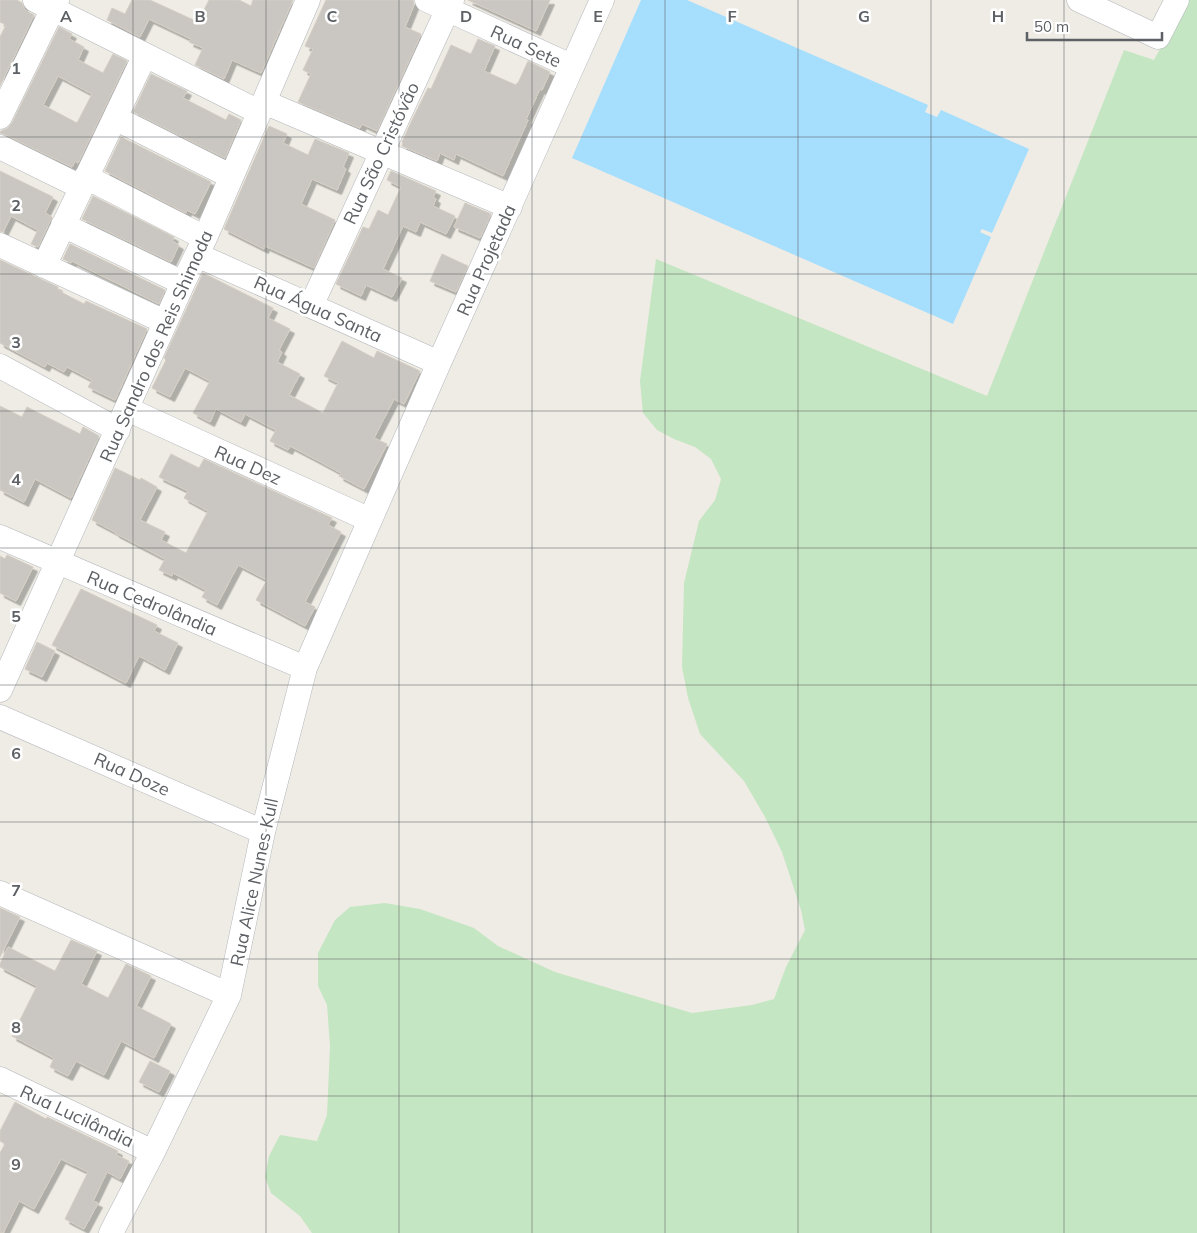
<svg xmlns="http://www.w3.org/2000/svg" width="1197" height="1233" font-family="Mulish,sans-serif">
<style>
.green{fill:#c5e6c2}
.water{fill:#a6defe}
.building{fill:#cac7c2;stroke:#d4cdc3;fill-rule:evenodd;filter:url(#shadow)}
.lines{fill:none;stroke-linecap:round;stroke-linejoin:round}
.minor-casing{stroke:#b2b6ba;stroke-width:25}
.minor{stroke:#fff;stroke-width:24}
.grid{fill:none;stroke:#5d6165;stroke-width:1;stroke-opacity:0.55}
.labels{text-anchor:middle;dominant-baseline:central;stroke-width:5;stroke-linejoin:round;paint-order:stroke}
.street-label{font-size:18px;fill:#5d6165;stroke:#fff}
.grid-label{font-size:16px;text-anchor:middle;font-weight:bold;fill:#5d6165;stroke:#fff;stroke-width:5;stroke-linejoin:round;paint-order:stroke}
</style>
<defs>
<filter id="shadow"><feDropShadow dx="4.5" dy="4.5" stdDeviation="0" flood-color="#0004"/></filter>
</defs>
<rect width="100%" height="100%" fill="#efece5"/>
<!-- green -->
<path class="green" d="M1186,0H1197V1233H312L300,1216L271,1193L265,1177L269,1156L280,1135L317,1141L327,1115L330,1046L327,1005L318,986V953L335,920L350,907L385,903L420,909L474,928L498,946L555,972L692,1013L752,1005L774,999L786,967L805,930L801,910L782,852L765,817L744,781L700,734L688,698L682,667L684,583L699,521L715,500L721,479L711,459L695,447L674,439L657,430L643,413L640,381L656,259L987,396L1124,50L1154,60Z"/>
<!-- water -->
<path class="water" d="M641,0H687L928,105L925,112L937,117L941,110L1029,149L992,233L982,229L980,232L991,237L953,324L572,158Z"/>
<!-- building -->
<path class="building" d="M0,0H17L22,3L24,8L28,12L34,15L0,86V37L6,25L0,22Z
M132,0H150L198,22L209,0H239L251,6L253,0H293L261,73L232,60L224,79L195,65L203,48L189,42L191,39L149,19L140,37L107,20L112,8L125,14Z
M326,0H413L414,5L405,27L421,34L377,131L362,124L360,128L298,102L311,74L303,70L313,49L305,46Z
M468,0H550L536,31Z
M59,27L72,34L69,39L84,47L78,60L103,73L113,54L127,61L78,163L75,161L72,167L6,135L0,133L1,131L8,128L12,123ZM58,76L92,94L77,123L43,105Z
M478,39L495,46L484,71L516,85L517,83H518L528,61L550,72L542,90L540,89L526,119L528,120L503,176L456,154L454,160L440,153L437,161L402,146L403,143L402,142L413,118L428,88L431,89L451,45L471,54Z
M151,74L187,91L183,98L226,120L229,114L241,120L225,158L133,112Z
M269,126L287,134L283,143L308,155L315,139L349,153L343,167L346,169L337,190L312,179L301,204L335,220L314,268L265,246L264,249L224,229Z
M121,137L211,182L195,214L187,210L186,213L105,171Z
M0,171L53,197L45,213L52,217L38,247L31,244L38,230L11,216L3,232L0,231Z
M391,171L436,191L433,197L436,199L433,206L455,216L446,234L420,222L416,232L403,226L383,269L402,278L392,297L366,285L361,296L336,284L363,227L369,229L378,210L388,215L401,187L387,180Z
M93,196L174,237L172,241L179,245L171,262L82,219Z
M465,203L491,214L480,238L454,227Z
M70,244L165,290L159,304L72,261L71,263L63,259Z
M442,254L468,266L456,292L430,281Z
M0,260L58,287L57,290L84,304L86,301L147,329L115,400L88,387L92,380L67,367L64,372L47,363L45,367L0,343Z
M203,273L273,308L268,318L290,329L279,350L282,352L277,362L300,374L289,395L323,413L338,383L324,376L342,341L374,358L377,351L420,371L404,404L394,399L374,438L387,444L364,489L339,476L341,473L317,460L290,446L288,450L270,441L276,430L245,414L241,422L216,409L210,422L193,413L210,381L185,368L170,397L152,388L166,360L164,358Z
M0,406L22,417L27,407L80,434L83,427L99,436L71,498L35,479L24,502L0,490Z
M171,454L199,468L204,459L332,518L328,525L341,532L305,602L315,607L305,626L256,600L267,580L238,565L217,605L202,597L206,590L173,573L172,576L159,570L165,559L115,533V532L92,520L115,468L140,480L141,478L157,487L140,520L165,532L161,540L186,553L208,511L184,498L188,491L159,477Z
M7,555L33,567L16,601L0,593V556L5,559Z
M81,589L157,625L154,631L178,643L165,670L139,656L126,683L52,645Z
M37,642L55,651L42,677L25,669Z
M0,908L20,917L0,957Z
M71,940L97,951L81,984L108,998L126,964L151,976L136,1006L171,1024L154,1058L121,1041L104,1075L76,1061L68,1076L50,1067L54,1058L12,1036L37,986L0,967V964L8,947L55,971Z
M150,1061L170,1071L159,1092L139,1082Z
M15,1102L46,1119L47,1117L118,1151L116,1155L129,1161L120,1179L107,1172L93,1201L98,1203L84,1229L65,1219L88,1172L61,1159L34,1209L19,1201L3,1233H0V1153L5,1144L0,1141V1131Z"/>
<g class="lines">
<defs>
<path id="minor" d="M35,0L259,112
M427,0L571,66
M1079,0L1158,37L1177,0
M264,102L510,207
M0,117L57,0
M115,118L230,176
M0,147L81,187
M86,177L205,238
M63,225L183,283
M0,245L165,322
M197,255L439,363
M44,266L145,55
M311,306L452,0
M0,366L118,430
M127,409L370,520
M0,537L305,668
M0,690L183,283L205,238L308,0
M0,717L263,832
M0,893L229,995
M0,1079L153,1152
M111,1233L153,1152L229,995L263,832L305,668L439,363L602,0"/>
</defs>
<!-- minor casing -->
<use href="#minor" class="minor-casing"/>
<!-- minor -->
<use href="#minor" class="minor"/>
</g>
<!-- grid -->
<path class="grid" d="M133,0V1233M266,0V1233M399,0V1233M532,0V1233M665,0V1233M798,0V1233M931,0V1233M1064,0V1233M0,137H1197M0,274H1197M0,411H1197M0,548H1197M0,685H1197M0,822H1197M0,959H1197M0,1096H1197"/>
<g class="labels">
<!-- street labels -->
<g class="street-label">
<text transform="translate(526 46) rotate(25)">Rua Sete</text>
<text transform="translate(381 153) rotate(-65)">Rua São Cristóvão</text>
<text transform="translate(486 260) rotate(-66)">Rua Projetada</text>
<text transform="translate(318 309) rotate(24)">Rua Água Santa</text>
<text transform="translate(156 346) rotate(-66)">Rua Sandro dos Reis Shimoda</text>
<text transform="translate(248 465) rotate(24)">Rua Dez</text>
<text transform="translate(152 603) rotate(23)">Rua Cedrolândia</text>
<text transform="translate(132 774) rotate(24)">Rua Doze</text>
<text transform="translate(254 882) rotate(-78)">Rua Alice Nunes Kull</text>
<text transform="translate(77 1116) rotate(25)">Rua Lucilândia</text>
</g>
</g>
<g class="grid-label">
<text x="66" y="22">A</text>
<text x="200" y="22">B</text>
<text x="332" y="22">C</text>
<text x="466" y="22">D</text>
<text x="598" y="22">E</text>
<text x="732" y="22">F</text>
<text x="864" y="22">G</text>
<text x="998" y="22">H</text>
<text x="16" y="74">1</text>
<text x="16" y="211">2</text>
<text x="16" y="348">3</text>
<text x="16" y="485">4</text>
<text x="16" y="622">5</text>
<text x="16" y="759">6</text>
<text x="16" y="896">7</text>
<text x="16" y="1033">8</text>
<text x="16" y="1170">9</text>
</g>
<!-- scale -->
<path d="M1027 32v8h135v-8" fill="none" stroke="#5d6165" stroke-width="2.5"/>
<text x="1034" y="32" font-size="15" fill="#5d6165" stroke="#ffffff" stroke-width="4" paint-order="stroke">50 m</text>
</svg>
